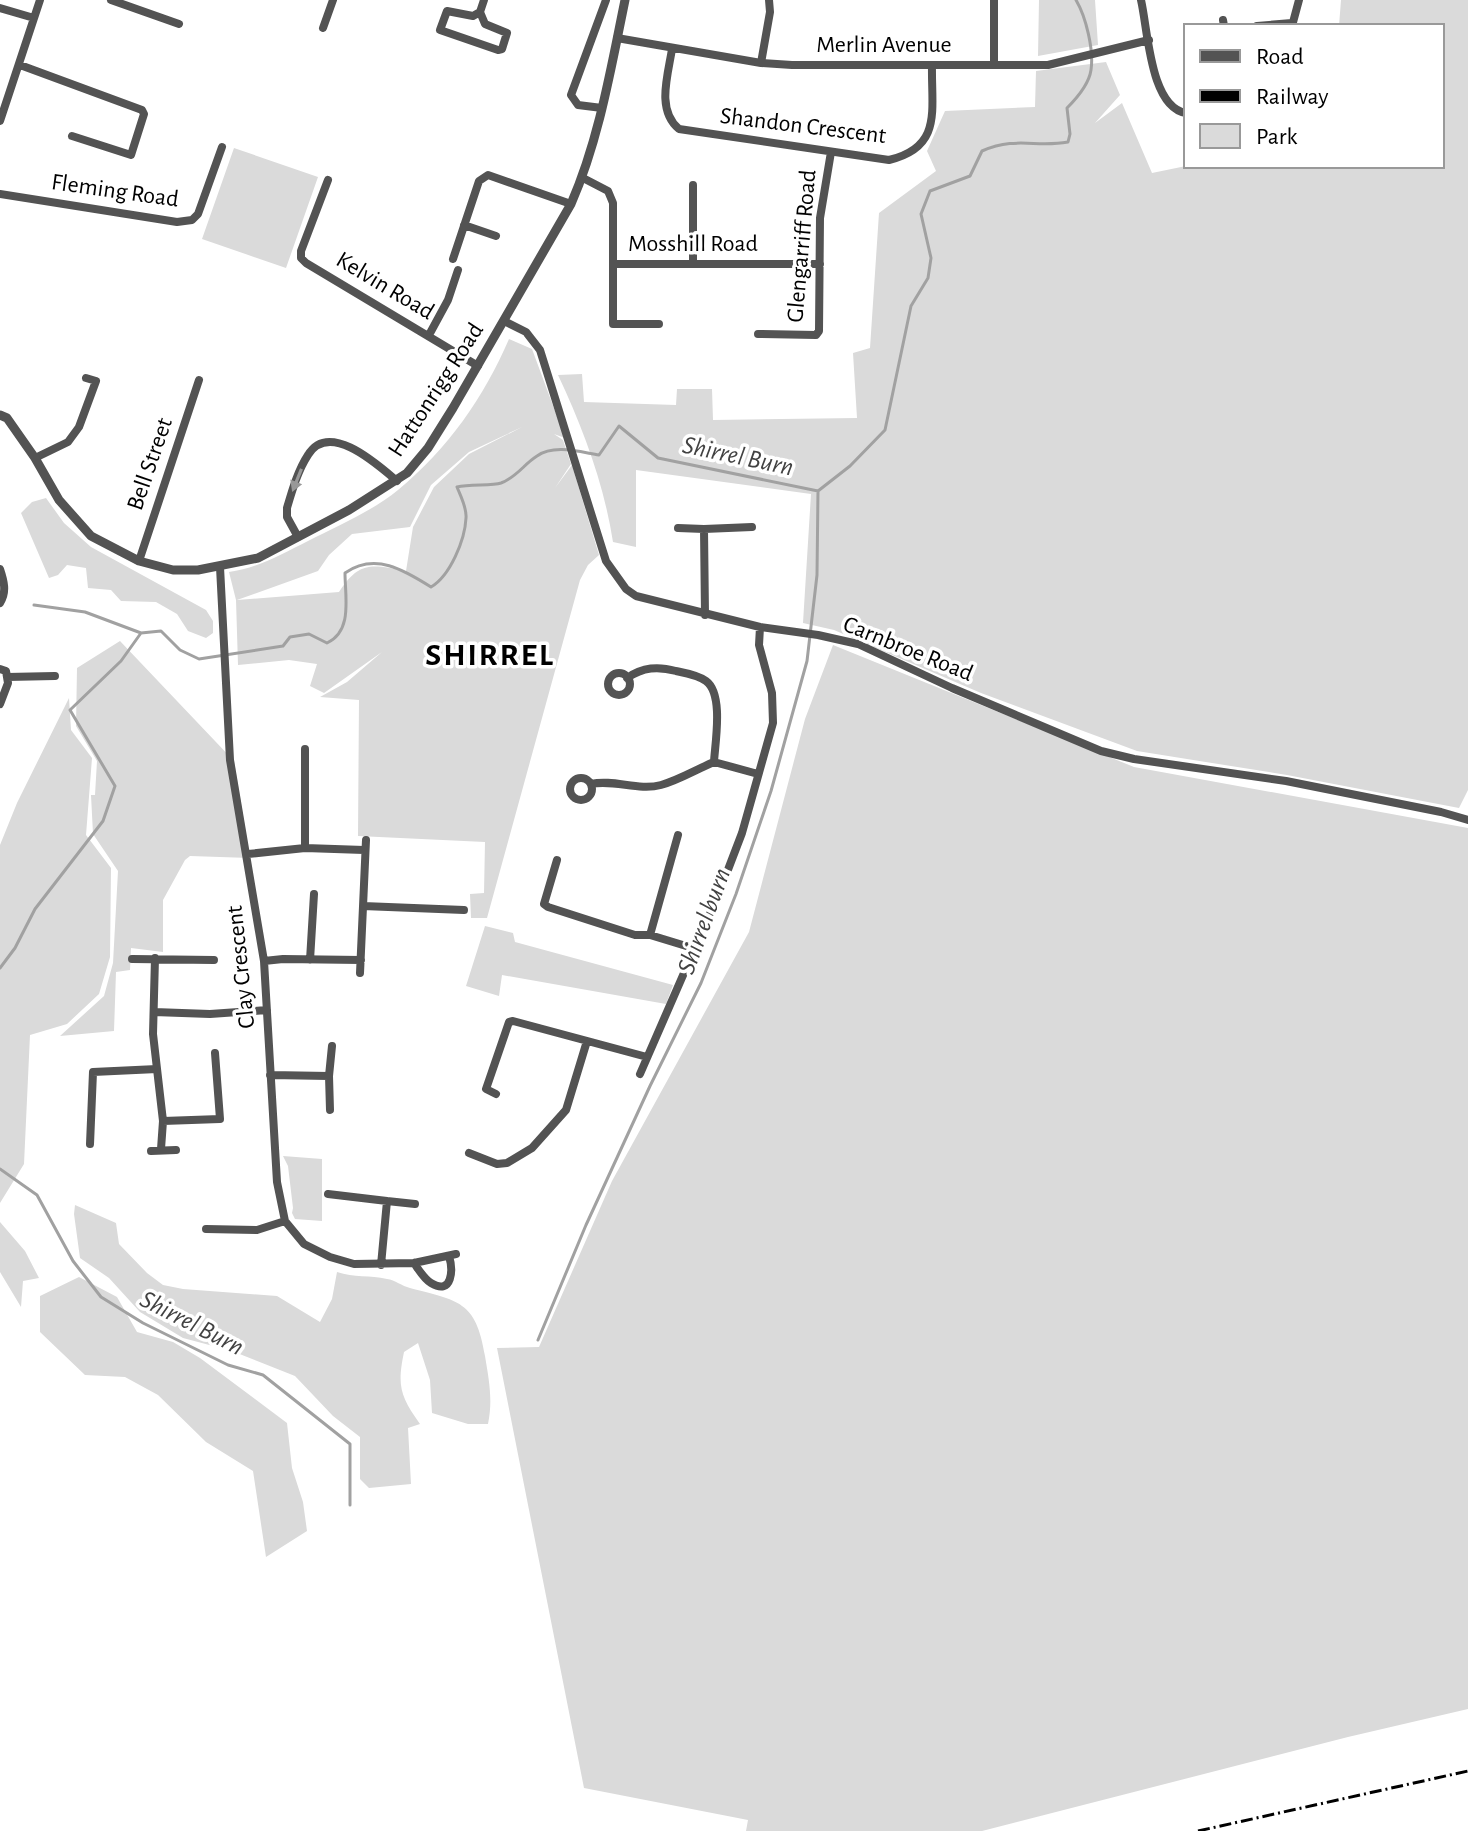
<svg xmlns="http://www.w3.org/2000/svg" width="1468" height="1831" font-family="'Alegreya Sans',sans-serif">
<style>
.green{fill:#dadada;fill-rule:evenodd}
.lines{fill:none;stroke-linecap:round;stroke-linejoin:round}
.stream{stroke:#a1a1a1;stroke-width:3}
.minor{stroke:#535353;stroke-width:8}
.tertiary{stroke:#535353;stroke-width:9}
.rail{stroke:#000;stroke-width:3;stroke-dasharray:12 4 2 4;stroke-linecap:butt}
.oneway{fill:#989898}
.labels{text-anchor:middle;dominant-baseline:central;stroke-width:7;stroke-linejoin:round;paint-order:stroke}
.street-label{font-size:24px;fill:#000;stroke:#fff}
.water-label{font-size:26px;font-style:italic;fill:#424242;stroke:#fff}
.district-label{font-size:32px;font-weight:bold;letter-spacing:2px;fill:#000;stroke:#fff}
</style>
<rect width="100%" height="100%" fill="#fff"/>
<!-- green -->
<path class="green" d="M1039,0H1095L1098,45L1038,56Z
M1341,0H1468V790L1459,808L1287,775L1137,751L981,693L834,630L803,623L811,494L636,470V547L613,542C604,484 583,428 558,375L582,374L584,402L676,405L677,389H712L713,420L857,418L853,353L870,348L879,213L936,171L927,151L945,111L1035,107L1036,71L1106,62L1120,95L1095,123L1122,103L1152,173L1186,166H1442V26H1339Z
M234,148L318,177L286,268L202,239Z
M509,339L532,349L565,438L554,434L563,440L571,464L555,488L572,465L599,555L588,565L580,580L487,918H471L470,894L484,893L485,842L358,836L359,700L320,697L347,682L382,652L324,693L310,686L317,664L289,660L238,665L236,600L229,572C258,568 282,554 308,541C336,527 374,510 398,490C448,449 484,397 509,339ZM522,427L469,454L434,487L413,527L406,571C372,565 360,560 339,592L237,600L318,571L329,555L352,534L410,527L431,485L469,452Z
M46,498L64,523L91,547L206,610L213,621V633L206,638L188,631L177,614L156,602L121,601L111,590L88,588L86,568L67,565L58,575L49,578L21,513L32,502Z
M120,641L234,761L250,858L190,856L185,860L163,900V952L131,948L130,970L116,972L114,1031L60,1036L104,996L113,963L118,871L93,834L91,795H95L97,761L76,726L77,668Z
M833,645L1134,767L1468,828V1709L1348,1737L982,1831H746L748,1820L584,1788L497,1348L539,1347L612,1181L749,932L805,719Z
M69,698L71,730L92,758L86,835L111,868L110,957L99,994L67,1024L30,1035L24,1164L0,1203V845L17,803Z
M485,926L513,933L515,942L673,985L666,1004L502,975L499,996L466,986Z
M283,1156L322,1159V1221L295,1219L292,1213L293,1208L288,1166Z
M75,1205L116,1223L119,1244L147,1273L163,1285L183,1289L277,1296L320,1322L332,1299L337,1272C354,1278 370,1275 387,1279C395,1280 402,1286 410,1288C458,1301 476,1300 485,1356C489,1380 493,1400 488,1424H468L432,1413L430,1380L418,1343L404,1352C397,1386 400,1396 420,1424L408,1428L411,1484L369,1488L360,1479V1437L333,1416L295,1376L232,1351L183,1338L140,1312L109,1278L80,1258L74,1214Z
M0,1222L25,1251L39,1278L23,1281L21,1307L0,1272Z
M79,1277L117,1297L137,1332L173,1342L200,1358L287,1423L292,1468L303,1502L307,1531L266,1557L253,1471L206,1442L158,1395L125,1377L85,1375L40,1332V1296Z"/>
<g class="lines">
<!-- stream -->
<path class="stream" d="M34,605L85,612L141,633
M0,968L15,948L35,909L103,821L115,786L70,710L121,661L141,633L161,631L180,650L199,659L283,646L290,637L309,634L327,643C353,631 345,597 345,573C375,552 404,570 431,587C450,576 465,540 466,518C467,508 461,497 457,487C470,484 492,486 501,483C517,477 524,464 537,456C554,444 580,452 599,455L619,426L658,458L818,491L850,466L885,430L911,306L928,278L931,258L921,214L930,191L970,176L982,151C1017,136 1035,148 1068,142L1070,134L1067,108C1076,99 1089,84 1091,70C1094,50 1086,17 1076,0
M0,1169L37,1195L73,1261L101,1297L143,1323L228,1365L263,1375L350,1444V1505
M538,1340L586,1225L650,1086L701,983L736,894L771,791L807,661L817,575L818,491"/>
<!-- minor -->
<path class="minor" d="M111,0L179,24
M994,0V65
M1141,0C1148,30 1150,107 1186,113
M0,8L34,18
M447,11L473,16L480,12L485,24L507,33L502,49L498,50L440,30Z
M480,12L484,0
M1223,20L1224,26
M1257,26L1292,23
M1292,26L1299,0
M323,28L333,0
M617,38L761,63L792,65H1048L1149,40
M672,49C668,75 656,110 679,129L889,160C943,147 931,110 932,65
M761,63L770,12L769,0
M20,65L142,110L144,114L131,155L72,136
M602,108L578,105L571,95L606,0
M0,121L40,0
M583,178L608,191L613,203V324H659
M328,180L301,251V258L306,263L478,366
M693,185V263
M0,194L177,222L192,220L198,214L222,147
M464,225L496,236
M453,259L479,181L488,175L571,204
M613,264H820
M504,321L526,332L540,350L606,561L626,589L636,596L760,627L818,635L858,644L952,688L1101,751L1134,759L1286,781L1441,812L1468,820
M758,334L816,335L819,331L820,218L831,152
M429,335L448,300L458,270
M35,458L68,442L79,427L96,381L86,378
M678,528L704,529L705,615
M704,529L752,527
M298,537L287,517V508C292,491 298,470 308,455C329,420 378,465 397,481
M139,561L199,380
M220,567L230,760L264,961L277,1182L285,1221L304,1244L330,1257L354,1264L414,1263L456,1254
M0,569C4,581 7,592 0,603
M0,669L6,671L8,683L0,704
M608 684a11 11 0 1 1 22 0a11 11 0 1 1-22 0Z
M7,677L55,676
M627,678C643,667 658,666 676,671C686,673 698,675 706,681C724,694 715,743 714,762L758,774
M570 789a11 11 0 1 1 22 0a11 11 0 1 1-22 0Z
M591,784C614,779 638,791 661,785C679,780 697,769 714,762
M305,848V749
M248,854L305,848L364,850
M557,860L544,904L548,907L635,935H650L696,949
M363,906L464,910
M650,935L678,835
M155,958L153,1034L163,1121L220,1119L215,1053
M132,959L214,960
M310,960L314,894
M264,961L283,959L361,960
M360,973L366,840
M154,1012L210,1014L267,1010
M640,1074L721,888L742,833L773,723L772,693L759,645L760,627
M270,1075L329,1076L332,1046
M329,1076L330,1110
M496,1094L486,1089L509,1022L513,1021L647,1057
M90,1144L93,1072L157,1069
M161,1149L163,1121
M151,1151L176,1150
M469,1153L497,1164L507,1163L532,1148L566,1110L587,1041
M328,1194L387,1201L381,1265
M387,1201L415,1204
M206,1229L257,1230L285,1221
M414,1263C419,1270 424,1279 431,1283C453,1296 453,1269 449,1256"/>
<!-- tertiary -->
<path class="tertiary" d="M0,415L7,418L35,458L59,500L91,536L139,561L173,570H198L258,558L349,510L407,473L428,448L453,408L571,204C599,140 611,68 625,0"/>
<!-- rail -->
<path class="rail" d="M1198,1831L1468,1771"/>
</g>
<!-- one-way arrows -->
<defs><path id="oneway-solid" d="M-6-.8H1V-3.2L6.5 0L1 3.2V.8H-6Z" transform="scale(2)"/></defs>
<use class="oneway" href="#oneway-solid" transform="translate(297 480) rotate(112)"/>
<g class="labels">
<!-- street labels -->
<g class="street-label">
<text x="884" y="45">Merlin Avenue</text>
<text transform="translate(803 126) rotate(7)">Shandon Crescent</text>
<text transform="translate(115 191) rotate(8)">Fleming Road</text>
<text x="693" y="244">Mosshill Road</text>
<text transform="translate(802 246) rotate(-85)">Glengarriff Road</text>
<text transform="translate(385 286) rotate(31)">Kelvin Road</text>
<text transform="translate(436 390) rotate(-57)">Hattonrigg Road</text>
<text transform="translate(150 464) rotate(-71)">Bell Street</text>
<text transform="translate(908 649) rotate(22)">Carnbroe Road</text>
<text transform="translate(241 967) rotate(-96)">Clay Crescent</text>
</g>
<!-- water labels -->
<g class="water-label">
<text transform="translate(738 456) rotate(12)">Shirrel Burn</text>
<text transform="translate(704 921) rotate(-70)">Shirrel burn</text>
<text transform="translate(192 1323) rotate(27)">Shirrel Burn</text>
</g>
<!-- district labels -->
<g class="district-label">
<text x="490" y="655">SHIRREL</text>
</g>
</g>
<!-- legend -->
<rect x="1184" y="24" width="260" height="144" fill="#ffffff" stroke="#999999" stroke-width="2"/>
<rect x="1200" y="50" width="40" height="12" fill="#535353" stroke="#999999" stroke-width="2"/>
<text x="1256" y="64" font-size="24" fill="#000000">Road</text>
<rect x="1200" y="90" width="40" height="12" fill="#000000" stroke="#999999" stroke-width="2"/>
<text x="1256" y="104" font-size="24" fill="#000000">Railway</text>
<rect x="1200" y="124" width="40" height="24" fill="#dadada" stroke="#999999" stroke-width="2"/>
<text x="1256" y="144" font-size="24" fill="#000000">Park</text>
</svg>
